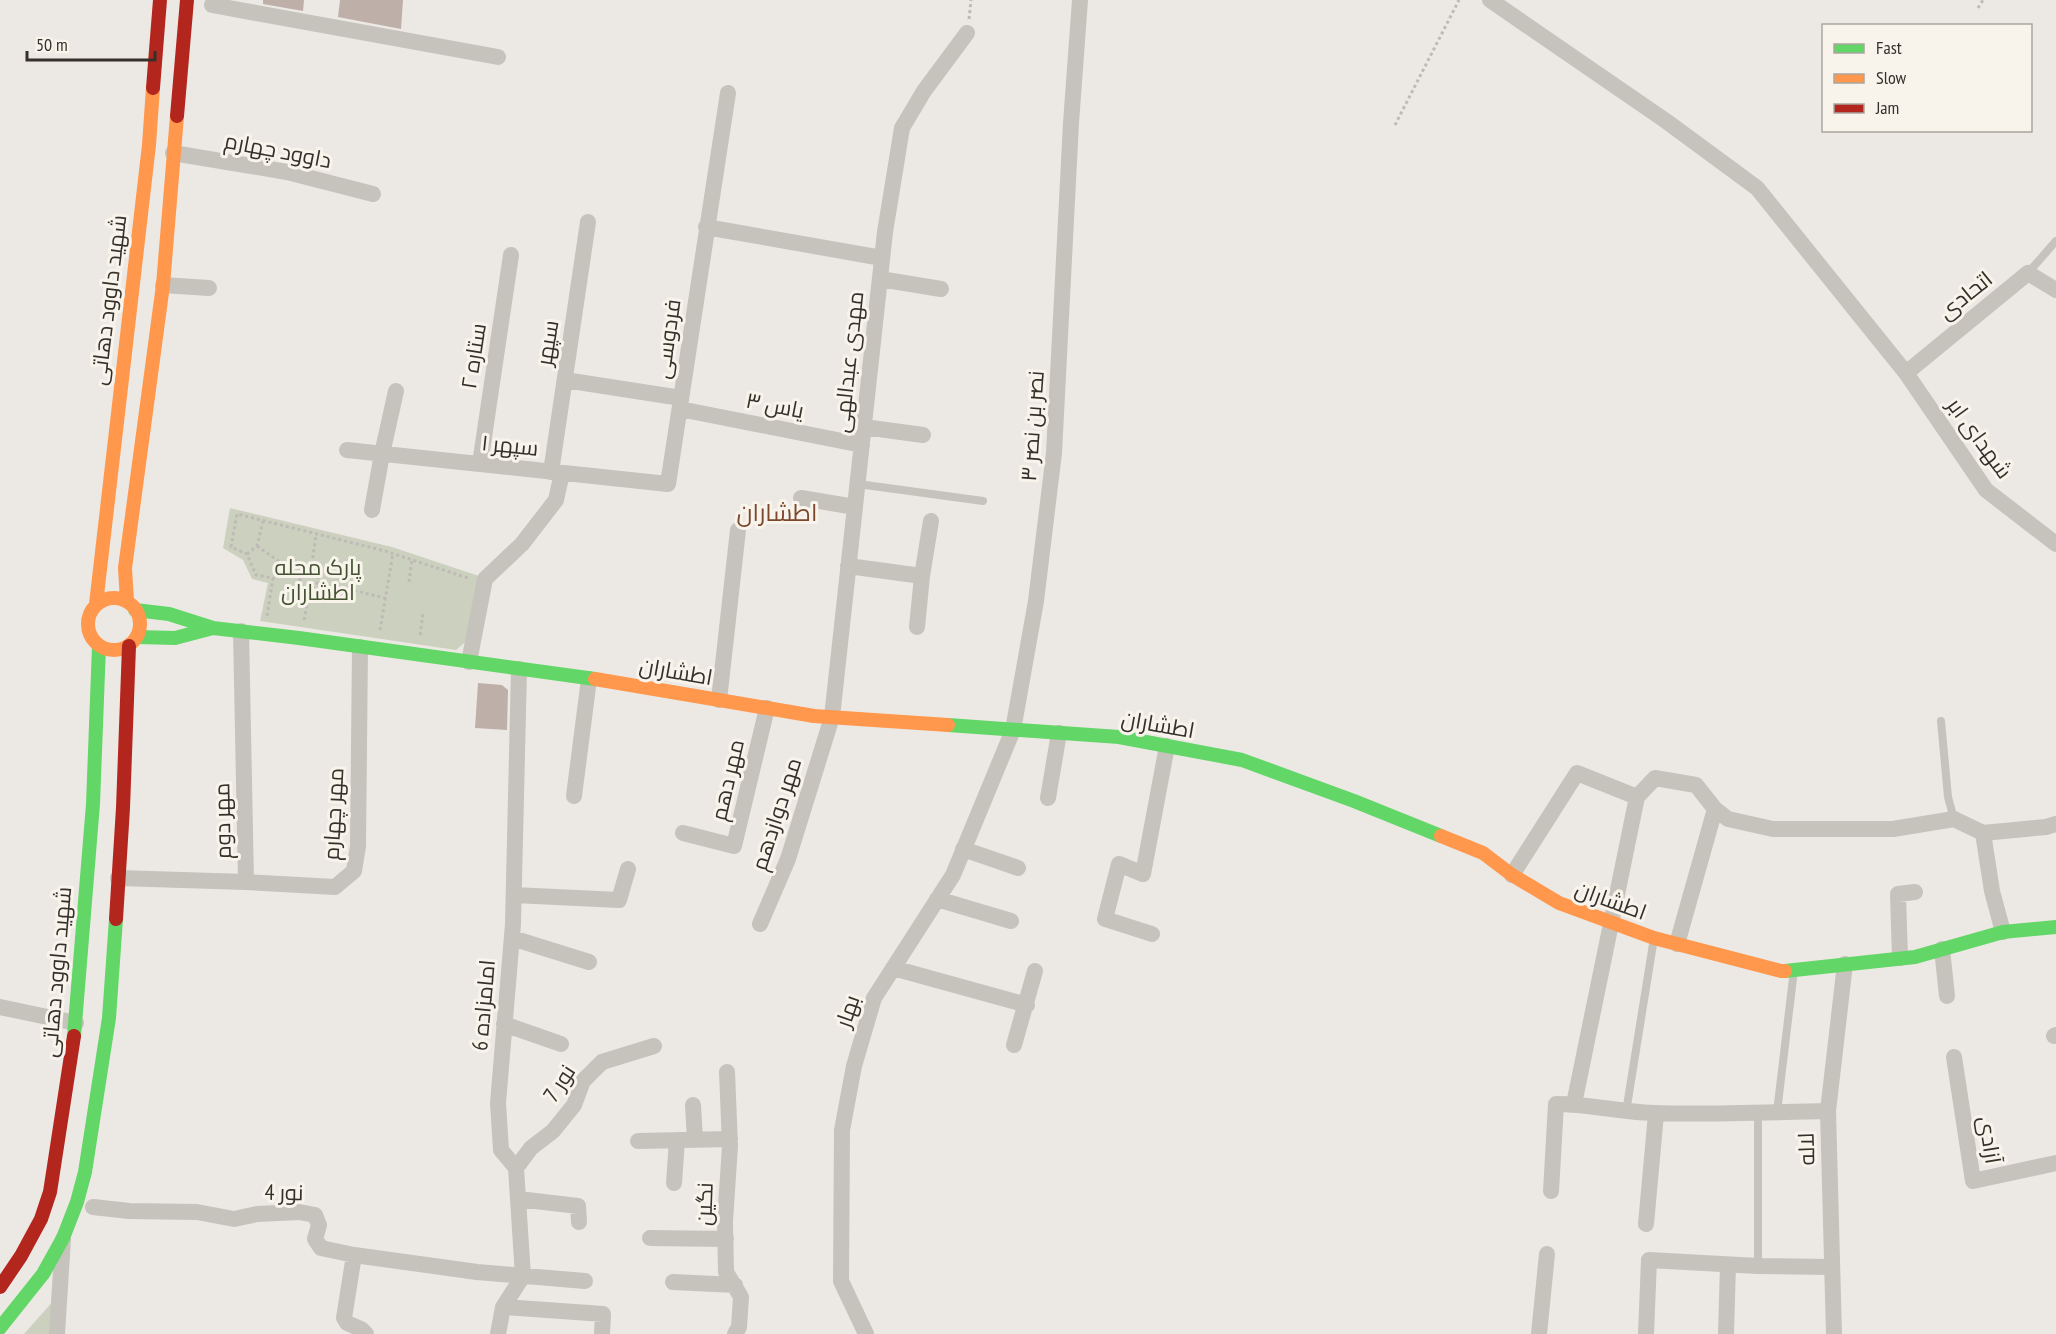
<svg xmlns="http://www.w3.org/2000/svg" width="2056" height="1334" font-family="'PT Sans Narrow',Cairo,sans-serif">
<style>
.green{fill:#ccd1bf}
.building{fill:#beb0a8}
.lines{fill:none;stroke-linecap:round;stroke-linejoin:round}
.path{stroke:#bebab5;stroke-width:3;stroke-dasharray:3 3;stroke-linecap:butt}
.lane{stroke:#c6c2bc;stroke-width:8}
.street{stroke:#c6c2bc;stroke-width:16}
.fast{stroke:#63d668;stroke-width:14}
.slow{stroke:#ff974d;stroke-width:14}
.jam{stroke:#b3261e;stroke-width:14}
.labels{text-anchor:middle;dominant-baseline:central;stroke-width:6;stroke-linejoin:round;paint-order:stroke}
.street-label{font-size:22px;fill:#36302b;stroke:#f8f4ec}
.park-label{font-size:22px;fill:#435231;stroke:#f8f4ec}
.neighbourhood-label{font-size:24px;fill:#7c482d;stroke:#f8f4ec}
</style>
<rect width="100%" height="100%" fill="#ece9e4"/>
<!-- green -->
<path class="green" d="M230,508L392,547L479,576L469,639L456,650L260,621L268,583L252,579L243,560L223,548Z
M55,1299L53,1334H24Z"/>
<!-- building -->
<path class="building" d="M263,0H304L303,11L263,4Z
M340,0H403L401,29L338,17Z
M478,683L502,685L508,690L507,730L475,728Z"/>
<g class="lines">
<!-- path -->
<path class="path" d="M1978,8L1983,0
M969,19L971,0
M1395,125L1459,0
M257,546L300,576
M247,554L257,546L263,521
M311,570L316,535
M300 580a9 9 0 1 1 18 0a9 9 0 1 1-18 0Z
M319,582L385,598
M409,582L412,559
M267,616L273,578L256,575L247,554L231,547L237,514L385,551L468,578
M304,620L310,589
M380,630L393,553
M420,635L423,614"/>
<!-- lane -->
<path class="lane" d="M2028,273L2056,241
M858,484L983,501
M1941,721L1948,797L1954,819
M1626,1112L1654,938
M1758,1112V1266
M1777,1112L1794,970"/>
<!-- street -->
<path class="street" d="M1490,0L1666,121L1757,188L1906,373L1986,490L2056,544
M212,5L498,57
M173,153L287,172L373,194
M706,227L882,258
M880,279L941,289
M163,285L209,288
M1906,373L2028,273L2056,290
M565,380L681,398
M680,409L862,445
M864,427L923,435
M347,450L668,484L728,93
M480,464L511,255
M551,472L588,222
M801,498L855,507
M372,510L382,454L396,391
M848,566L922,576
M917,627L922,576L931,521
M469,662L485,579L522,544L556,500L562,473
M719,700L738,530
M574,796L589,679
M1048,798L1059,733
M683,833L734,846L767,708
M1983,833L1992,891L2003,932
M963,849L1018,868
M1512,875L1577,773L1637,797L1655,778L1696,785L1715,809L1728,819L1773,829H1893L1954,819L1983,833L2046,827L2056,824
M118,878L246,882L241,631
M246,882L335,887L354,871L358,846L360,647
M514,895L619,900L628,869
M937,899L1011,921
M760,924L788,859L832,717L885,232L902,128L924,91L967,33
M1152,934L1105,919L1119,864L1143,874L1167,746
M512,938L589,962
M1677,944L1715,809
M1942,949L1947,996
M1900,958L1898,894L1915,892
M893,968L1027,1005
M0,1007L76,1023
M504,1024L561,1044
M2054,1036L2056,1035
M1014,1045L1035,971
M1954,1057L1973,1181L2056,1163
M727,1072L730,1146L725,1221L726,1272L741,1297L739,1327L735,1334
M1574,1104L1637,797
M693,1105L695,1140
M638,1141L730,1139
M516,1168L531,1148L553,1131L574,1105L583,1081L602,1062L654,1046
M674,1183L677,1140
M1551,1191L1556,1104C1589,1104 1620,1112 1653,1113C1711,1115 1770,1112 1828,1111
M518,1199L578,1206L579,1222
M93,1207L129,1211L197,1212L234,1219L257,1214L299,1212L315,1215L319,1225L315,1239L321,1248L354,1255L344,1318L347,1323L361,1329L366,1334
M1646,1224L1656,1114
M650,1238L726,1239
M354,1255L477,1272L585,1281
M673,1282L735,1285
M503,1307L603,1314L602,1334
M57,1334L63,1239
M498,1334L503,1307L523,1276L516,1168L501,1150L498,1103L513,924L519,669
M866,1334L841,1281L842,1130L854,1066L874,998L953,875L1013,730L1036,601L1054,453L1071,123L1080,0
M1539,1334L1547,1254
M1646,1334L1649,1260L1758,1266L1832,1267
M1726,1334L1728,1265
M1834,1334L1828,1111L1845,964"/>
<!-- fast -->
<path class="fast" d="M135,610L169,614L213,628L299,638L595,679
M137,637L175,638L213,628
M948,725L1119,737L1242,760L1354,801L1441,836
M1785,971L1915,957L2003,932L2056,927
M74,1036L93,804L99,646
M0,1328L43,1274L63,1238L77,1202L85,1172L109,1018L116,919"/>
<!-- slow -->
<path class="slow" d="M88 624a26 26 0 1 1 52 0a26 26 0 1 1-52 0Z
M127,601L125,568L163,285L177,116
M96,604L149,145L153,88
M595,679L814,716L948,725
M1441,836L1483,853L1512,875L1559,903L1654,938L1781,971H1785"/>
<!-- jam -->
<path class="jam" d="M153,88L160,0
M177,116L187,0
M116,919L123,808L129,646
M0,1287L21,1256L41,1219L50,1192L74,1036"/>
</g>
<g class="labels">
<!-- street labels -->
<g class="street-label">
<text transform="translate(278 150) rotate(11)">داوود چهارم</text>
<text transform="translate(1965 295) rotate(-39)">اتحادی</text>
<text transform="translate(108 300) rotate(-83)">شهید داوود دهاتی</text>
<text transform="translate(667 339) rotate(-82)">فردوسی</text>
<text transform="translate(547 343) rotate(-81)">سپهر</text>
<text transform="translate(473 356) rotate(-81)">ستاره ۲</text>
<text transform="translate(848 362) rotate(-84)">مهدی عبدالهی</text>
<text transform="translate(775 405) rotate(11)">یاس ۳</text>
<text transform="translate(1032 426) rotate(-86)">نصر بن نصر ۳</text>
<text transform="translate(1980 438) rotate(54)">شهدای ابر</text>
<text transform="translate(510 445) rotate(6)">سپهر ۱</text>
<text transform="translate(676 671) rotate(10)">اطشاران</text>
<text transform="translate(1158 724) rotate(10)">اطشاران</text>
<text transform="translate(727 780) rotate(-77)">مهر دهم</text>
<text transform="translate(333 814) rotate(-87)">مهر چهارم</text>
<text transform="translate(776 814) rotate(-72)">مهر دوازدهم</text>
<text transform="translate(222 821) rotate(-91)">مهر دوم</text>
<text transform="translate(1611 900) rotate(20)">اطشاران</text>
<text transform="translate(56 972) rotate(-85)">شهید داوود دهاتی</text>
<text transform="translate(483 1005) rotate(-85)">امامزاده 6</text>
<text transform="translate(847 1011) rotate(-71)">بهار</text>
<text transform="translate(559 1083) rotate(-57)">نور 7</text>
<text transform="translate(1990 1140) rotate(81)">آزادی</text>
<text transform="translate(1806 1149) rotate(-92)">لاله</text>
<text transform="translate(284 1192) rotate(1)">نور 4</text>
<text transform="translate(704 1204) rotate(-88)">نگین</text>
</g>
<!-- park labels -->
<g class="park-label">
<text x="318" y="567">پارک محله<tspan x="318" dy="25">اطشاران</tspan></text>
</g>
<!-- neighbourhood labels -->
<g class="neighbourhood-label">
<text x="777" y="512">اطشاران</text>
</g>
</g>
<!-- legend -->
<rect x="1822" y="24" width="210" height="108" fill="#f8f4ec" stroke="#aaa69f" stroke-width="1.5"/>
<rect x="1834" y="44" width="30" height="9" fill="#63d668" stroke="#aaa69f" stroke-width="1.5"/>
<text x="1876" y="54" font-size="18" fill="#36302b">Fast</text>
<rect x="1834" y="74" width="30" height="9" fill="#ff974d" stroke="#aaa69f" stroke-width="1.5"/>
<text x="1876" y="84" font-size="18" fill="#36302b">Slow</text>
<rect x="1834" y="104" width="30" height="9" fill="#b3261e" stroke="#aaa69f" stroke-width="1.5"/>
<text x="1876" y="114" font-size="18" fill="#36302b">Jam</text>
<!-- scale -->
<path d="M27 51v9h128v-9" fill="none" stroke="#36302b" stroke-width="3"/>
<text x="36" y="51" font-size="18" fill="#36302b" stroke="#f8f4ec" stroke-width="4.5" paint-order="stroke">50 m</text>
</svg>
